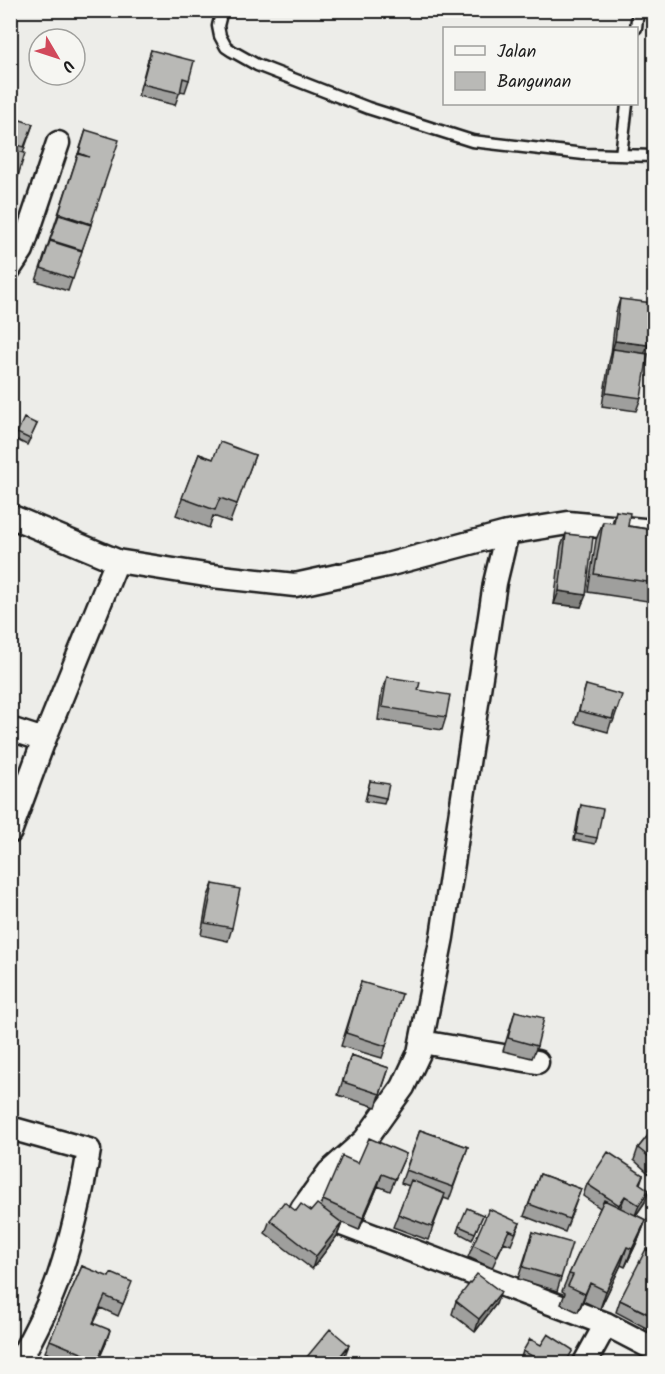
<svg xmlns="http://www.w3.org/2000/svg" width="665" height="1374" font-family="Kalam,sans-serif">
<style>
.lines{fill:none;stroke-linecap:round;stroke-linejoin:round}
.lane-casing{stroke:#1c1c1c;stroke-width:15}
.street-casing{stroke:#1c1c1c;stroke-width:27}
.lane{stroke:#f6f6f2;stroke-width:10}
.street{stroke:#f6f6f2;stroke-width:22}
.wall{fill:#9f9f9d;stroke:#1c1c1c;stroke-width:1.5}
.shaded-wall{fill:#82827f;stroke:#1c1c1c;stroke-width:1.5}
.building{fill:#b9b9b6;stroke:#1c1c1c;stroke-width:1.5}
</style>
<rect width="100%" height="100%" fill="#edede9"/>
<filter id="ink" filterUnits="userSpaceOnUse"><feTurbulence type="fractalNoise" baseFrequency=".0167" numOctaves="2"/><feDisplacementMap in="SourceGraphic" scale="12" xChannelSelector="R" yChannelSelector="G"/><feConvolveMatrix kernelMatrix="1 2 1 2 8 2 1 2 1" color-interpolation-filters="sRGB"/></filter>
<g filter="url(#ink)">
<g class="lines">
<defs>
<path id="lane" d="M222,10L218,26L220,36L226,47L232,51L257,65L368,108L472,141L584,154L654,156
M636,28L638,10
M621,155L627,104"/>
<path id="street" d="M10,268L22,250L58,143
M10,516L117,561L212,576L295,585L387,565L507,533L568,523L654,531
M507,533L495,583L442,937L419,1053L403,1087L365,1140L329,1172L302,1209L606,1324L654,1349
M10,729L44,740
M10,832L44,740L117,561
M422,1042L537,1062
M10,1128L89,1150C82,1192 73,1235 59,1276C49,1306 33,1335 18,1364
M584,1364L606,1324"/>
</defs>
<!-- lane casing -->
<use href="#lane" class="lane-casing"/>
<!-- street casing -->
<use href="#street" class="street-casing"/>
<!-- lane -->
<use href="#lane" class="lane"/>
<!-- street -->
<use href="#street" class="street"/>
</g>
<!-- wall -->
<path class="wall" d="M151,50L189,80L185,92L180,91L175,105L138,96L147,63Z
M10,118L33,124L23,153L18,176L16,183H14L10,196Z
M86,130L91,224L68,291L36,281Z
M620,299L645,354L641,398L636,411L602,406L609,362L611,354L616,312Z
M37,424L27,445L15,439L17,433Z
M199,454L213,459L255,455L230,522L213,516L209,528L176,515Z
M616,511L628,526L654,530V602L588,592L596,540L603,522L612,523Z
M566,534L581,607L554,604L561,546Z
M387,677L418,690L446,717L442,730L378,720L382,690Z
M586,685L617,710L613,722H611L608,732L575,723Z
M370,781L386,798L384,804L365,801Z
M581,805L597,838L595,844L574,840L579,812Z
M213,884L232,928L228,941L201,935L208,896Z
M361,982L386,1046L382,1058L341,1046Z
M515,1011L537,1046L532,1058L503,1051Z
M351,1055L389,1068L376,1107L338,1095Z
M654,1080V1092L651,1088Z
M654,1128V1178L634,1160L638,1148Z
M420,1130L468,1147L449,1200L444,1198L428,1240L393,1227L409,1186L401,1183Z
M406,1154L390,1191L378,1186L359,1230L340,1222L342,1223L337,1236L312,1269L265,1233L270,1220L296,1211H311L321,1207L323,1200L358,1163Z
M540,1174L581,1189L565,1232L524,1216Z
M643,1175L640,1184L645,1202L636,1215L646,1220L639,1238L625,1267L621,1265L600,1309L583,1301L578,1312L561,1304L565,1293L562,1291L569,1274L600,1208L583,1196L587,1184Z
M483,1215L472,1240L457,1232L459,1226Z
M520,1223L511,1245L504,1242L492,1268L468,1257L473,1245Z
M533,1232L561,1278L557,1291L518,1279Z
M82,1266L127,1294L118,1316L101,1308L94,1323L106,1343L97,1364H72L45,1352Z
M620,1300L654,1317L648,1329L616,1312Z
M456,1301L496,1304L475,1332L452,1314Z
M523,1351L569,1361L570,1364H519Z"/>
<!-- shaded-wall -->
<path class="shaded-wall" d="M615,341L648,345L643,358L613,349L611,354Z
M559,591L586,595L581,607L554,604Z
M382,1174L378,1186L359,1230L363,1218Z
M649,1190L645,1202L634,1218L639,1205Z
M625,1196L620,1209L615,1217L619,1205Z
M646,1220L639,1238L625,1267L632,1249Z
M342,1223L337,1236L312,1269L316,1256Z
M627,1247L621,1265L600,1309L606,1291Z
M590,1283L583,1301L578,1312L585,1294Z
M501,1292L496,1304L475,1332L479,1319Z
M654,1313V1317L648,1329L653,1316Z
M110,1330L106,1343L96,1364Z
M349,1345L344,1358L340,1364H334Z"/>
<!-- building -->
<path class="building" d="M151,50L194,61L189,80L183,78L180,93L142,84Z
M11,117L33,124L24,147L10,143Z
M86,130L119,140L91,224L59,213L78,154L89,157L79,153Z
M10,149L25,153L18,176L10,174Z
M10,181L14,183L10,196Z
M59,215L91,225L82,250L50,240Z
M50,241L82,251L73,279L41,268Z
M620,299L653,303L648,345L615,341Z
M613,349L648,354L641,398L606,393Z
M24,418L37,424L30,439L17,433Z
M220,442L255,455L237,504L220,498L215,510L182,498L199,454L213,459Z
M616,511L630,513L628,526L654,530V583L594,574L603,522L614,523Z
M566,534L593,537L586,595L559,591Z
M387,677L420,682L418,690L450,695L446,717L382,707Z
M586,685L622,695L617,710L615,709L612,719L579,711Z
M370,781L389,784L386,798L367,794Z
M581,805L603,809L597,838L576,834Z
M213,884L240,889L232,928L205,923Z
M361,982L402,994L386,1046L346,1033Z
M515,1011L544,1018L537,1046L508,1038Z
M351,1055L389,1068L380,1094L343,1082Z
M654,1128V1161L638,1148Z
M420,1130L468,1147L453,1187L406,1170Z
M369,1138L406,1154L395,1179L382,1174L363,1218L323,1200L342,1156L358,1163Z
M608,1152L643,1175L639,1183L649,1190L639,1205L625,1196L619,1205L587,1184Z
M540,1174L581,1189L569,1219L529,1204Z
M411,1180L445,1194L432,1227L398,1214Z
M604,1200L646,1220L632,1249L627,1247L606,1291L590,1283L585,1294L568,1286L573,1275L569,1274Z
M284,1202L296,1211L301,1204L311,1211L317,1204L342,1223L316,1256L270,1220Z
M467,1208L483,1215L475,1233L459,1226Z
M489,1209L520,1223L515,1233L509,1230L497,1256L473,1245Z
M533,1232L572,1243L561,1278L523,1267Z
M646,1249L654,1254V1313L653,1316L620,1300Z
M82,1266L109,1277L111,1273L132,1282L123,1304L105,1296L93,1323L110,1330L98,1360L50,1340Z
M477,1274L501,1292L479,1319L456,1301Z
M10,1297L16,1299L10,1313Z
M330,1329L349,1345L334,1364H301Z
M548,1334L573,1350L567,1360L570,1362L569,1364H530L534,1357L523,1351L530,1339L541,1345Z
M46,1358L58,1364H43Z"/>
</g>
<!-- margin -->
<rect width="665" height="1374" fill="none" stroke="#f6f6f2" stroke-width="36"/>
<rect x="18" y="18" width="629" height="1338" fill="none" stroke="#1c1c1c" stroke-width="2" filter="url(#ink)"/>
<!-- legend -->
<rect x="443" y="27" width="195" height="78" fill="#f6f6f2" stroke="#9f9f9c" stroke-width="1.5"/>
<rect x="455" y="46" width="30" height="9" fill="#f6f6f2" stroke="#9f9f9c" stroke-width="1.5"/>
<text x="497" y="57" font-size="18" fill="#1c1c1c">Jalan</text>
<rect x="455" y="72" width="30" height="18" fill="#b9b9b6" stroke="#9f9f9c" stroke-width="1.5"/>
<text x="497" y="87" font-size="18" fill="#1c1c1c">Bangunan</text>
<!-- north arrow -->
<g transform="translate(57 57) rotate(129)"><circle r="28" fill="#f6f6f2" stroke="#9f9f9c" stroke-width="1.5"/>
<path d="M0-4.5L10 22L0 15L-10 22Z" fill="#d1495b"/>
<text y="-9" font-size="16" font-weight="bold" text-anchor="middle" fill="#1c1c1c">U</text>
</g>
</svg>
